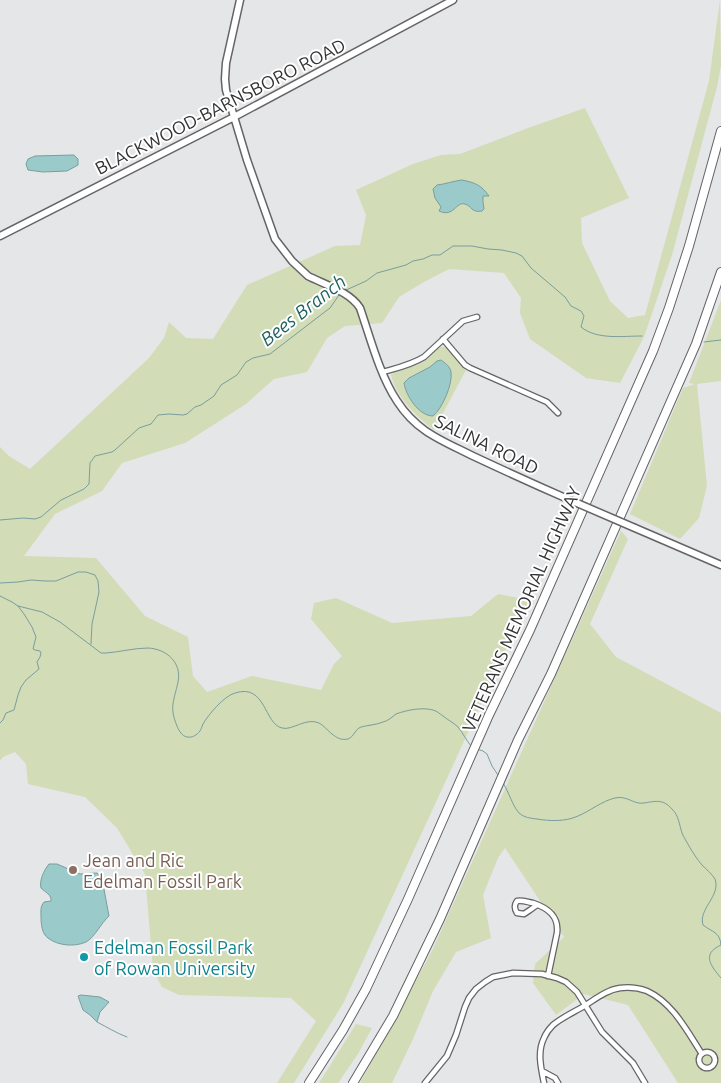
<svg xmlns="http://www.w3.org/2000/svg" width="721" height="1083" font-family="Ubuntu,sans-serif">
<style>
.green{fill:#d2dcb7}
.water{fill:#9acbca;stroke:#7b9d9d}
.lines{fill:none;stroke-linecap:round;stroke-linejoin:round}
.stream{stroke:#7b9d9d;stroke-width:1}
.street-casing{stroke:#646467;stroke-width:7}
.secondary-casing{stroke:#646467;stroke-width:9}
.highway-casing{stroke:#646467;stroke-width:10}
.street{stroke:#fff;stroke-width:4.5}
.secondary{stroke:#fff;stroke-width:6}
.highway{stroke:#fff;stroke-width:8}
.secondary-bridge-casing{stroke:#646467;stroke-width:9;stroke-linecap:butt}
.secondary-bridge{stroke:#fff;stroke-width:6}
.education-dot{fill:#8d6e63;stroke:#fff;stroke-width:2}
.culture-dot{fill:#0f9aa8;stroke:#fff;stroke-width:2}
.labels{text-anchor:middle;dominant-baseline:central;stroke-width:4;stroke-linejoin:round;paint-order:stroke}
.street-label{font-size:18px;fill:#333334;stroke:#fff}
.education-label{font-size:18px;fill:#785e54;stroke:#fff;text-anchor:start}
.culture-label{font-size:18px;fill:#0d838f;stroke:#fff;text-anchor:start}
.water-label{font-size:19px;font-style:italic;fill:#216262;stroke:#fff}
</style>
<rect width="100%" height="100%" fill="#e5e6e8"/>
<!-- green -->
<path class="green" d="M720,0L721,66L717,87L672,255L644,337L620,383L586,378L530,339L520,313L521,298L504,273L449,269L424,282L399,297L382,323L345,326L327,338L307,372L274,379L246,404L185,443L122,463L102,491L55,514L24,556L96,558L145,616L188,637L193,676L207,692L252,676L321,690L334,664L342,656L311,619L314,603L336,598L392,623L471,616L498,594L529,600L344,1002L294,1083H277L316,1021L291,998L179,995L162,987L153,970L145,874L117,828L85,797L28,784L26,764L15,752L3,757L0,761V447L9,456L30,469L149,358L164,338L169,322L186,338L213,339L247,285L335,246L360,245L366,215L356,190L413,164L441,155L460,154L528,128L585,108L629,198L581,218L582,243L610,301L628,318L645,315L709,81Z
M721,300V381L697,384L707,486L699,518L680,539L630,514L683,388L695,384L689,383Z
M439,347H445L466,370L434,430C416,416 397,398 391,375L394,372L421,363Z
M621,531L628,539L590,624L616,657L721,713V1083H678L628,1005L584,994L556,1015L533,983L535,964L564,937L505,848L498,858L483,895L491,938L456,952L433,991L413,1039L392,1083H360L432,951Z
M356,1024L372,1028L358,1054L338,1083H319Z"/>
<!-- water -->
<path class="water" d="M74,155L78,159V165L67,171L43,172L28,170L26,164L28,159L35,156Z
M462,180C476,183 481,185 489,196H483V202L484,209L482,211C471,213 472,206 465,204C456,201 454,218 439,211L441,207L435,198L433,189L437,185C446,184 453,181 462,180Z
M441,360C445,363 450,366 451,372C453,384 442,409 433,416C419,416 406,396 404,383L409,378L430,367L437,361Z
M49,864H57L80,874L97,873L99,875L103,884L109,916C101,923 95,937 86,942C75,947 58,946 48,938C42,934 41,924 41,917C41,911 40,907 44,902L51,901C52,895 45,892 41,888C39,881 44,870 49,864Z
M81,995L100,997L109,1002L100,1012L97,1022L90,1015L83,1010L78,996Z"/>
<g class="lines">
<!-- stream -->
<path class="stream" d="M344,291L366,281L377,273L406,265L413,261L423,259L432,255H440L453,246H472L488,249L502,250L516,253L522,256L531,268L565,297L571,306L581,311L584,316L581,327C597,340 622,336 642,336
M704,342L721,340
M0,520L23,518L35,519L41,517L61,500L84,489L89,484L90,463L95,456L112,452L115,450L139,428L151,424L158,415L169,414L183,415L187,414L195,407L201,405L214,396L221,385L237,375L246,362L253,358L270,354L322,314L330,308L339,295
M0,583L18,582L31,580L45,581H56L78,572H86L95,575L98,581L99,592L92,624L91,644
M0,596L12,602L18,606L24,614L32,627L36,637L33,649L35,650L40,651L41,653L40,657L37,662L39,669L26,680L21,687L18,695L14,710L6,713L3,720L0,723
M18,606L42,612L60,622L101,653H106C120,652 134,648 148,648C167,649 182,663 178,682C174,701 169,707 177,726C179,731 182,736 187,737C192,738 197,735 200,731C201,729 202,727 203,724C208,715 224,696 235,693C266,683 264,724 282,728C292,731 306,717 319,723C328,728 335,742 348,739C354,737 355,729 361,727C368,725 376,725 383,722C388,721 392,717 396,714C407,710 422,707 433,710C437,711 440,714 443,716C448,720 454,723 458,727C463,733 466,740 471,746
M477,749L483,751L487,754L492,766L498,775
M503,783C509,792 512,805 519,813C525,818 530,818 537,819C549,821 565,822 578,816C590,811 602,801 615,798C627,795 634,805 644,803C656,801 663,799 672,809C679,816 679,824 682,833C684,838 687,842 689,846C693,853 697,859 702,865C706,869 712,874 715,879C721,896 698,909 703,925C712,932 720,932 721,945C701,954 711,966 721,978
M97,1022C107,1027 116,1033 127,1037"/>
<defs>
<path id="street" d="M443,339L465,365L470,368L547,402L558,413
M383,372C397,368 411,365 424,357L463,321L477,317
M537,905L530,910L524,914L517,913C514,908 514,905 517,901C523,900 527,902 533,903C548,908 559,916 557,933L548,976
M699 1060a8 8 0 1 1 16 0a8 8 0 1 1-16 0Z
M542,1071L555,1078L558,1083
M425,1083L447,1056L456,1035L465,1007L469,998L476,989L485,982L493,977L513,973L542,974L557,978L566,982L577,992L602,1032L633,1063L645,1083
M544,1083C541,1068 537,1052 544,1038C546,1033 549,1029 553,1025C560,1019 570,1014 579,1009C592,1002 605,990 620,988C628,987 639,988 647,991C673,1003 687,1031 702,1054"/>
<path id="secondary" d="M240,0L226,63L225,79L226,90L247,160L275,239L292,261L308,276C326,285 350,292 360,308C370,337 380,376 397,401C417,432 441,440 473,456C505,471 538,486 570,500
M0,236L234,117L453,0
M635,528L721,565"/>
<path id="highway" d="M309,1083L343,1030L366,989L408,899L489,715L530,630L653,351L669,308L689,246L721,131
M353,1083L393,1016L440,919L518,740L551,674L696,344L721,272"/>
</defs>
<!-- street casing -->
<use href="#street" class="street-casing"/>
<!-- secondary casing -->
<use href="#secondary" class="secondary-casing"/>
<!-- highway casing -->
<use href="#highway" class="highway-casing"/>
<!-- street -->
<use href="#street" class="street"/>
<!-- secondary -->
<use href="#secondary" class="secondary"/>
<!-- highway -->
<use href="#highway" class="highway"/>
<defs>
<path id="secondary-bridge" d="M570,500L635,528"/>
</defs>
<!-- secondary-bridge casing -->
<use href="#secondary-bridge" class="secondary-bridge-casing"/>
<!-- secondary-bridge -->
<use href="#secondary-bridge" class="secondary-bridge"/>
</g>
<!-- markers -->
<circle class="education-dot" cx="73" cy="870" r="5"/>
<circle class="culture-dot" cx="84" cy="957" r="5"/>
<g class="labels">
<!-- street labels -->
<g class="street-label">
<text transform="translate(220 106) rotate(-27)">BLACKWOOD-BARNSBORO ROAD</text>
<text transform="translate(487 444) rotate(26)">SALINA ROAD</text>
<text transform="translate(521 609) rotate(-66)">VETERANS MEMORIAL HIGHWAY</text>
</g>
<!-- education labels -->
<g class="education-label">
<text x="83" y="860">Jean and Ric<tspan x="83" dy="21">Edelman Fossil Park</tspan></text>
</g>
<!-- culture labels -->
<g class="culture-label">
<text x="94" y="947">Edelman Fossil Park<tspan x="94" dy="21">of Rowan University</tspan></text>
</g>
<!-- water labels -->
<g class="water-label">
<text transform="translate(303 310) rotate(-38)">Bees Branch</text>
</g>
</g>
</svg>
